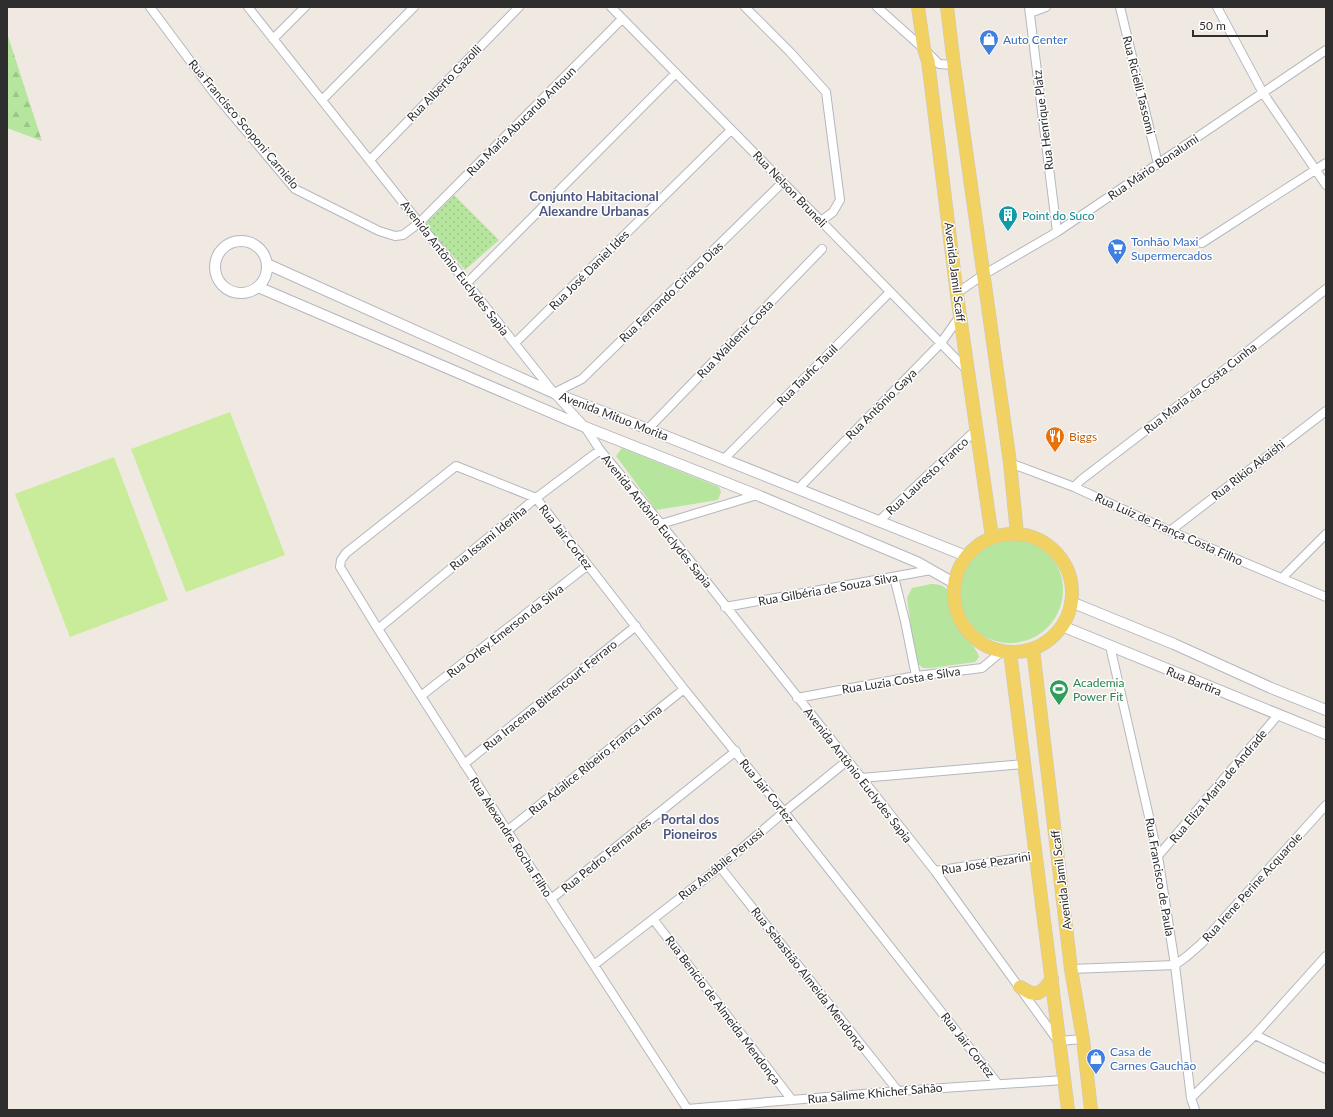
<svg xmlns="http://www.w3.org/2000/svg" width="1333" height="1117" font-family="Lato,sans-serif">
<style>
.grass{fill:#b6e59e}
.forest{fill:url(#forest-firs)}
.park{fill:url(#park-dots)}
.pitch{fill:#c9ec9a}
.lines{fill:none;stroke-linecap:round;stroke-linejoin:round}
.minor-casing{stroke:#b4b7c1;stroke-width:10}
.tertiary-casing{stroke:#b4b7c1;stroke-width:12}
.primary-casing{stroke:#c9c9c9;stroke-width:14}
.minor{stroke:#fff;stroke-width:8}
.tertiary{stroke:#fff;stroke-width:10}
.primary{stroke:#f2d163;stroke-width:13}
.labels{text-anchor:middle;dominant-baseline:central;stroke-width:3;stroke-linejoin:round;paint-order:stroke}
.shop-label{font-size:12px;fill:#366cbe;stroke:#fff;text-anchor:start}
.street-label{font-size:12px;fill:#2e2e2e;stroke:#fff}
.culture-label{font-size:12px;fill:#0d838f;stroke:#fff;text-anchor:start}
.food-label{font-size:12px;fill:#c56008;stroke:#fff;text-anchor:start}
.leisure-label{font-size:12px;fill:#27864d;stroke:#fff;text-anchor:start}
.neighbourhood-label{font-size:13px;font-weight:bold;fill:#4d5680;stroke:#fff}
</style>
<defs>
<pattern id="forest-firs" width="22" height="20" patternUnits="userSpaceOnUse"><rect width="22" height="20" fill="#b6e59e"/><path d="M5 1l3.5 6h-7zM16 11l3.5 6h-7z" fill="#9dc588"/></pattern>
<pattern id="park-dots" width="8" height="8" patternUnits="userSpaceOnUse"><rect width="8" height="8" fill="#b6e59e"/><path d="M2 2h.1M6 6h.1" fill="none" stroke="#9dc588" stroke-width="1.8" stroke-linecap="round"/></pattern>
</defs>
<rect width="100%" height="100%" fill="#efe9e1"/>
<!-- grass -->
<path class="grass" d="M622,448L719,487L721,492L718,500L656,510L616,456Z
M957 590a53 53 0 1 1 106 0a53 53 0 1 1-106 0Z
M931,584C938,584 944,585 948,591C951,596 952,616 956,624C962,635 976,646 979,657L975,662L931,668H923L916,662L907,598L912,588Z"/>
<!-- forest -->
<path class="forest" d="M7,33L42,141L7,128Z"/>
<!-- park -->
<path class="park" d="M454,195L499,240L465,270L425,224Z"/>
<!-- pitch -->
<path class="pitch" d="M230,412L285,555L186,592L131,449Z
M114,457L168,600L70,637L15,494Z"/>
<g class="lines">
<defs>
<path id="minor" d="M150,7L214,93L295,189L379,231L395,236L403,235L419,223L622,19
M248,7L554,393L585,427L600,450L661,524L935,871L1058,1041L1083,1039
M611,7L968,371
M745,7L790,52L826,92L840,200L833,212L821,221
M877,7L924,49L939,64L954,65
M1029,7L1057,232
M1120,7L1158,164
M1217,7L1263,93L1326,185
M1030,13L1046,7
M273,39L305,7
M322,100L414,7
M370,160L519,7
M1202,243L1326,163
M467,283L676,73
M957,293L983,275L1057,232L1326,50
M515,343L731,130
M554,393L582,379L783,182
M648,429L822,249
M724,459L890,292
M1010,463L1074,487L1170,531L1326,597
M1074,487L1081,480L1214,378L1326,289
M798,489L941,343L960,316
M879,521L976,430
M661,524L757,495
M1170,531L1326,411
M894,577L905,621L916,676
M1282,578L1326,534
M725,607L931,570
M378,629L536,498L600,450
M1110,646L1158,856L1175,965L1191,1098L1195,1110
M421,696L588,565
M797,698L916,676L982,668L1001,652
M464,764L636,626
M861,778L1025,764
M507,831L684,689
M1158,856L1278,715
M720,867L898,1091
M935,871L1037,855
M551,899L736,751
M653,919L792,1100
M594,965L720,867L784,812L847,761
M1071,969L1175,965L1186,957L1201,944L1326,805
M1255,1035L1326,1069
M1191,1098L1255,1035L1326,956
M687,1109L898,1091L1064,1080
M688,1110L551,899L378,629L340,567L341,560L346,553L456,466L536,498L684,689L784,812L998,1084"/>
<path id="tertiary" d="M215 267a26 26 0 1 1 52 0a26 26 0 1 1-52 0Z
M267,264L554,393L648,429L966,556
M258,287L585,427L757,495L917,562L954,583
M1071,602L1174,644L1271,688L1326,710
M1062,626L1326,734"/>
<path id="primary" d="M918,7L924,49L928,61L957,295L992,537
M947,7L954,65L1010,463L1017,534
M954 593a59 59 0 1 1 118 0a59 59 0 1 1-118 0Z
M1033,649L1071,969L1083,1039L1091,1110
M1010,652L1068,1110
M1020,987L1031,993H1038L1044,989L1052,979"/>
</defs>
<!-- minor casing -->
<use href="#minor" class="minor-casing"/>
<!-- tertiary casing -->
<use href="#tertiary" class="tertiary-casing"/>
<!-- primary casing -->
<use href="#primary" class="primary-casing"/>
<!-- minor -->
<use href="#minor" class="minor"/>
<!-- tertiary -->
<use href="#tertiary" class="tertiary"/>
<!-- primary -->
<use href="#primary" class="primary"/>
</g>
<!-- icons -->
<defs>
<symbol id="shop-pin" viewBox="-11 -11 22 30"><path d="M0 17L-7.5 6A9.5 9.5 0 1 1 7.5 6Z" fill="#3f7fe0" stroke="#fff"/><path d="M-5-2.5h2.3a2.7 3.5 0 0 1 5.4 0H5L5.5 6h-11ZM-1.5-2.5h3a1.5 2.3 0 0 0-3 0Z" fill="#fff"/></symbol>
<symbol id="building-pin" viewBox="-11 -11 22 30"><path d="M0 17L-7.5 6A9.5 9.5 0 1 1 7.5 6Z" fill="#0f9aa8" stroke="#fff"/><path d="M-4-6H4V6H1V3H-1V6H-4ZM-2.5-4.3h1.7v1.8h-1.7ZM.8-4.3h1.7v1.8H.8ZM-2.5-1h1.7V.8h-1.7ZM.8-1h1.7V.8H.8Z" fill="#fff"/></symbol>
<symbol id="supermarket-pin" viewBox="-11 -11 22 30"><path d="M0 17L-7.5 6A9.5 9.5 0 1 1 7.5 6Z" fill="#3f7fe0" stroke="#fff"/><path d="M-6-5.5h2.5l.6 2H6L4.5 2H-2.5L-4.4-4H-6ZM-1.5 3.2a1.3 1.3 0 1 0 .1 0ZM3 3.2a1.3 1.3 0 1 0 .1 0Z" fill="#fff"/></symbol>
<symbol id="restaurant-pin" viewBox="-11 -11 22 30"><path d="M0 17L-7.5 6A9.5 9.5 0 1 1 7.5 6Z" fill="#e8710a" stroke="#fff"/><path d="M-5-6h1v4h1v-4h1v4h1v-4h1v5L-1.5 .5V6h-2V.5L-5-1ZM5-6V6H3V1.5H1.5Q1.5-4 5-6Z" fill="#fff"/></symbol>
<symbol id="stadium-pin" viewBox="-11 -11 22 30"><path d="M0 17L-7.5 6A9.5 9.5 0 1 1 7.5 6Z" fill="#2e9e5b" stroke="#fff"/><path d="M0-5a6.5 5 0 1 0 0 10a6.5 5 0 1 0 0-10ZM-3.5-1.8h7v3.6h-7Z" fill="#fff"/></symbol>
</defs>
<g fill-rule="evenodd">
<use href="#shop-pin" x="978" y="28" width="22" height="30"/>
<use href="#building-pin" x="997" y="204" width="22" height="30"/>
<use href="#supermarket-pin" x="1106" y="237" width="22" height="30"/>
<use href="#restaurant-pin" x="1044" y="425" width="22" height="30"/>
<use href="#stadium-pin" x="1048" y="678" width="22" height="30"/>
<use href="#shop-pin" x="1085" y="1047" width="22" height="30"/>
</g>
<g class="labels">
<!-- shop labels -->
<g class="shop-label">
<text x="1003" y="39">Auto Center</text>
<text x="1131" y="241">Tonhão Maxi<tspan x="1131" dy="14">Supermercados</tspan></text>
<text x="1110" y="1051">Casa de<tspan x="1110" dy="14">Carnes Gauchão</tspan></text>
</g>
<!-- street labels -->
<g class="street-label">
<text transform="translate(444 83) rotate(-46)">Rua Alberto Gazolli</text>
<text transform="translate(1139 85) rotate(76)">Rua Ricielli Tassomi</text>
<text transform="translate(1043 120) rotate(-97)">Rua Henrique Platz</text>
<text transform="translate(521 121) rotate(-45)">Rua Maria Abucarub Antoun</text>
<text transform="translate(244 124) rotate(50)">Rua Francisco Scoponi Carnielo</text>
<text transform="translate(1153 167) rotate(-34)">Rua Mário Bonalumi</text>
<text transform="translate(790 189) rotate(46)">Rua Nelson Bruneli</text>
<text transform="translate(455 268) rotate(52)">Avenida Antônio Euclydes Sapia</text>
<text transform="translate(589 270) rotate(-45)">Rua José Daniel Ides</text>
<text transform="translate(955 272) rotate(83)">Avenida Jamil Scaff</text>
<text transform="translate(671 292) rotate(-44)">Rua Fernando Ciríaco Dias</text>
<text transform="translate(735 339) rotate(-46)">Rua Waldenir Costa</text>
<text transform="translate(807 375) rotate(-45)">Rua Taufic Tauil</text>
<text transform="translate(1200 388) rotate(-38)">Rua Maria da Costa Cunha</text>
<text transform="translate(881 404) rotate(-45)">Rua Antônio Gaya</text>
<text transform="translate(614 416) rotate(21)">Avenida Mituo Morita</text>
<text transform="translate(1248 470) rotate(-38)">Rua Rikio Akaishi</text>
<text transform="translate(927 476) rotate(-43)">Rua Lauresto Franco</text>
<text transform="translate(657 521) rotate(51)">Avenida Antônio Euclydes Sapia</text>
<text transform="translate(1169 529) rotate(24)">Rua Luiz de França Costa Filho</text>
<text transform="translate(566 537) rotate(52)">Rua Jair Cortez</text>
<text transform="translate(488 538) rotate(-39)">Rua Issami Ideriha</text>
<text transform="translate(828 589) rotate(-10)">Rua Gilbéria de Souza Silva</text>
<text transform="translate(505 631) rotate(-38)">Rua Orley Emerson da Silva</text>
<text transform="translate(901 680) rotate(-9)">Rua Luzia Costa e Silva</text>
<text transform="translate(1194 681) rotate(22)">Rua Bartira</text>
<text transform="translate(550 695) rotate(-39)">Rua Iracema Bittencourt Ferraro</text>
<text transform="translate(595 760) rotate(-39)">Rua Adalice Ribeiro Franca Lima</text>
<text transform="translate(858 775) rotate(52)">Avenida Antônio Euclydes Sapia</text>
<text transform="translate(1218 786) rotate(-50)">Rua Eliza Maria de Andrade</text>
<text transform="translate(767 791) rotate(51)">Rua Jair Cortez</text>
<text transform="translate(511 837) rotate(57)">Rua Alexandre Rocha Filho</text>
<text transform="translate(606 855) rotate(-39)">Rua Pedro Fernandes</text>
<text transform="translate(986 863) rotate(-9)">Rua José Pezarini</text>
<text transform="translate(721 864) rotate(-39)">Rua Amábile Perussi</text>
<text transform="translate(1160 877) rotate(80)">Rua Francisco de Paula</text>
<text transform="translate(1061 880) rotate(-97)">Avenida Jamil Scaff</text>
<text transform="translate(1252 887) rotate(-48)">Rua Irene Perine Acquarole</text>
<text transform="translate(809 979) rotate(52)">Rua Sebastião Almeida Mendonça</text>
<text transform="translate(723 1010) rotate(53)">Rua Benício de Almeida Mendonça</text>
<text transform="translate(968 1045) rotate(52)">Rua Jair Cortez</text>
<text transform="translate(875 1093) rotate(-5)">Rua Salime Khichef Sahão</text>
</g>
<!-- culture labels -->
<g class="culture-label">
<text x="1022" y="215">Point do Suco</text>
</g>
<!-- food labels -->
<g class="food-label">
<text x="1069" y="436">Biggs</text>
</g>
<!-- leisure labels -->
<g class="leisure-label">
<text x="1073" y="682">Academia<tspan x="1073" dy="14">Power Fit</tspan></text>
</g>
<!-- neighbourhood labels -->
<g class="neighbourhood-label">
<text x="594" y="196">Conjunto Habitacional<tspan x="594" dy="15">Alexandre Urbanas</tspan></text>
<text x="690" y="819">Portal dos<tspan x="690" dy="15">Pioneiros</tspan></text>
</g>
</g>
<!-- border -->
<rect width="1333" height="1117" fill="none" stroke="#2e2e2e" stroke-width="16"/>
<!-- scale -->
<path d="M1193 30v6h74v-6" fill="none" stroke="#2e2e2e" stroke-width="2"/>
<text x="1199" y="30" font-size="12" fill="#2e2e2e" stroke="#ffffff" stroke-width="3" paint-order="stroke">50 m</text>
</svg>
